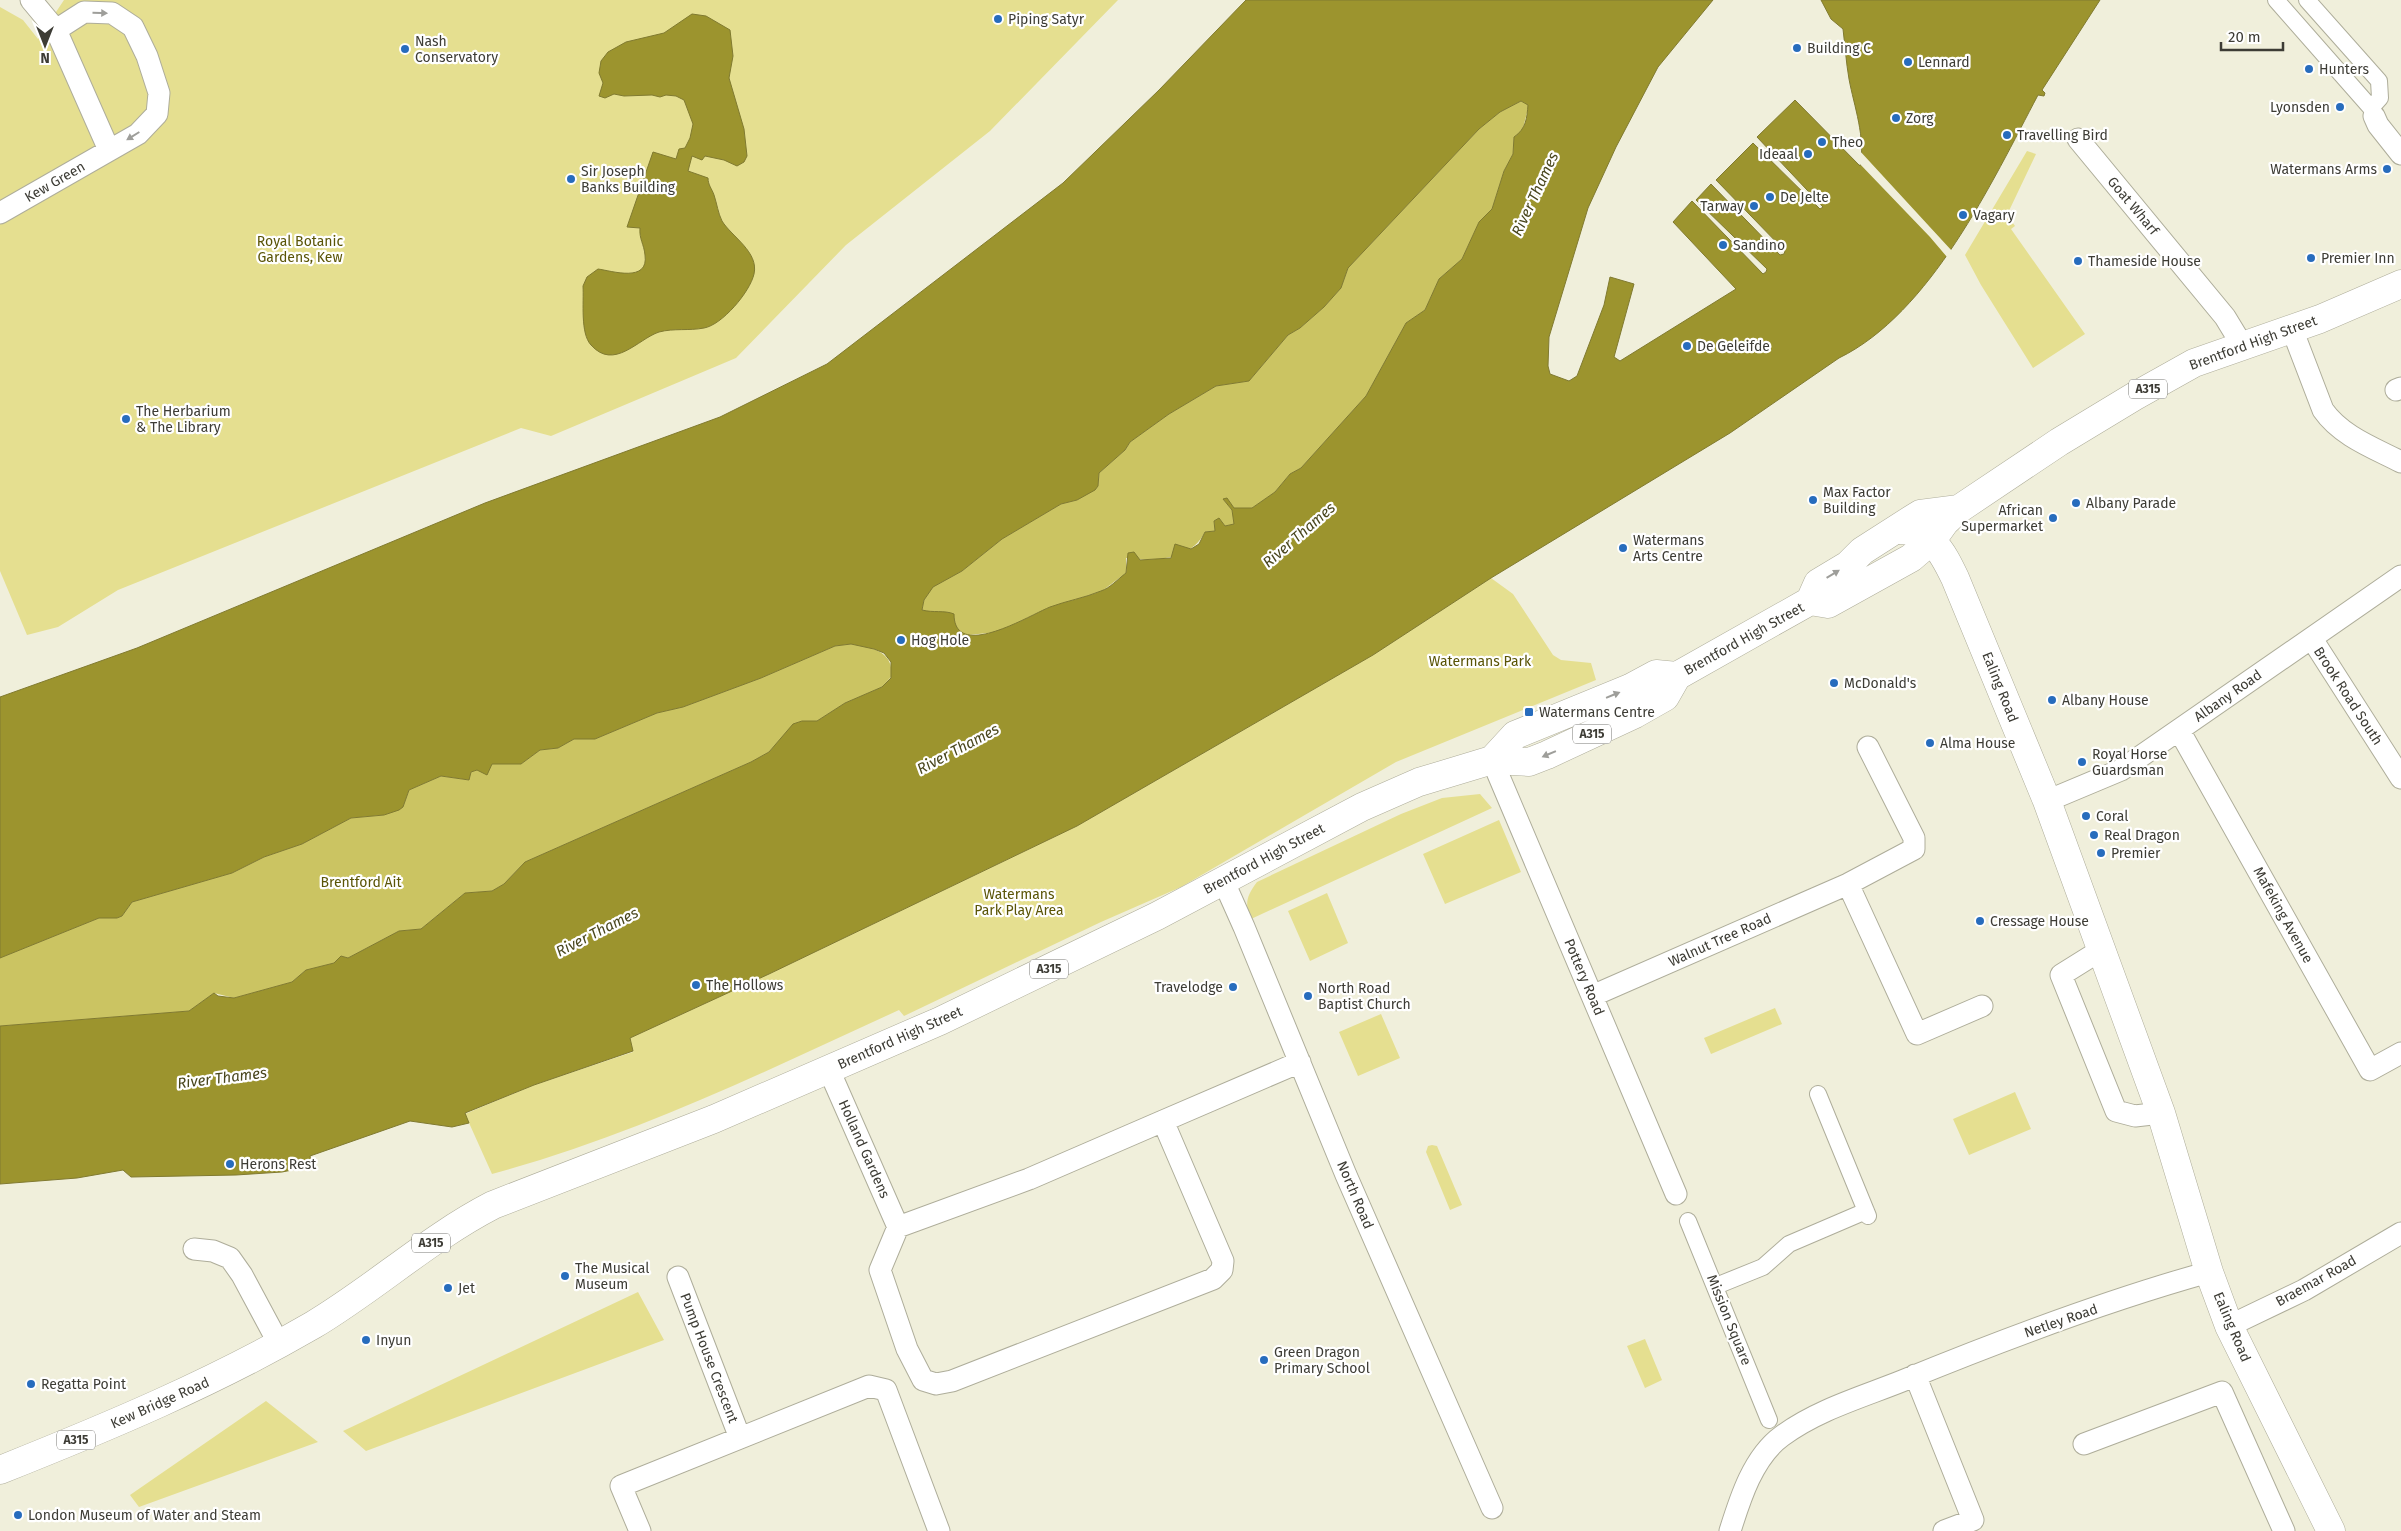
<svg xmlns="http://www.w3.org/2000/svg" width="2401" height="1531" font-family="'Fira Sans',sans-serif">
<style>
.green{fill:#e5df90}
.forest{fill:#cbc462}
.water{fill:#9c942e;stroke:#807a30;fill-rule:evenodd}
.pier{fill:#f0efdb}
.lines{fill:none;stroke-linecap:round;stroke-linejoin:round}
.pedestrian-casing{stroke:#aead9a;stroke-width:18}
.minor-casing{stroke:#aead9a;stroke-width:23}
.secondary-casing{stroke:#aead9a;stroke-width:29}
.primary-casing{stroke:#aead9a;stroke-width:29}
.pedestrian{stroke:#fff;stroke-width:16}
.minor{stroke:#fff;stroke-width:21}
.secondary{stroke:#fff;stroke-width:28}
.primary{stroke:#fff;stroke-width:28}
.oneway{fill:#9e9e9a}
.poi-dot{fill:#276cbd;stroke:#fff;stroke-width:2}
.labels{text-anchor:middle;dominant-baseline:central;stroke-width:4.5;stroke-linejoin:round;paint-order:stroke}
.shield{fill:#fff;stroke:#777672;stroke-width:1}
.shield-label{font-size:12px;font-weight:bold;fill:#3d3c35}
.poi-label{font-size:14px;fill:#3d3c35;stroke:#fff;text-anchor:start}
.street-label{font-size:14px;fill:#3d3c35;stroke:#fff}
.park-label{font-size:14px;fill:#5a5406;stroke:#fff}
.water-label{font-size:15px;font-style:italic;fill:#49461d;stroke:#fff}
</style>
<rect width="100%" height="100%" fill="#f0efdb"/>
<!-- green -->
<path class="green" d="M64,0H1118L990,131L846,245L736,358L551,436L521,428L118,590L58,627L27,635L0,571V7L23,20L38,39Z
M2027,151L2036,154L2007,215L2015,226L2011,229L2085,334L2033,368L1981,285L1965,255Z
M1491,578L1513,594L1553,655L1561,660L1591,663L1596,680L1396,762L1181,887L1101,922L904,1016L899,1010C766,1071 634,1136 492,1174L465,1114L534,1085L633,1052L630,1038L769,974L1077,826L1373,655Z
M1480,794L1492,808L1251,919C1244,904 1247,895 1257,882L1401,814L1442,798Z
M1499,820L1521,872L1445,904L1423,854Z
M1327,893L1348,943L1310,961L1288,911Z
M1775,1008L1782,1024L1711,1054L1704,1038Z
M1381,1014L1400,1058L1358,1076L1339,1032Z
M2015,1092L2031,1129L1969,1155L1953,1119Z
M1432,1145L1437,1146L1462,1205L1450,1210L1426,1152L1428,1146Z
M638,1292L664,1340L366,1451L343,1431Z
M1645,1339L1662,1380L1645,1388L1627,1346Z
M266,1401L318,1442L139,1507L130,1495Z"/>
<!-- forest -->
<path class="forest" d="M1521,101L1529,105L1522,132L1514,137L1513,154L1504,171L1492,209L1479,222L1462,259L1439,279L1425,310L1406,323L1366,396L1301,468L1290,474L1275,492L1252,508H1234L1227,499H1223L1232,510L1235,524L1225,526L1219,519L1214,521L1215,531L1205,532C1190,561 1156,561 1126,558V573L1102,591L1048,608L998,632L968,635L961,633L956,628L949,612L931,613L922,610L924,600L932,587L962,571L1002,539L1061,504L1077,500L1098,486L1099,473L1125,450L1130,442L1169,414L1216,386L1249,381L1288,335L1300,328L1324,307L1341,288L1348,268L1479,129L1500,112Z
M851,644C872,647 895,652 891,677L882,687L845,703L817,721H802L794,724L769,752L751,762L525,862L504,884L492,891L465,893L421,929L399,931L348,958L341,956L334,963L306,970L292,982L234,998L214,993L189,1011L0,1026V958L99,918H117L122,916L132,902L232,873L264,857L302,844L351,818L384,815L403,807L409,790L441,776L468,780L471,772L492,764H521L540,750L558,748L574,739H595L657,713L683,707L761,678L835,646Z"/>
<!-- water -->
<path class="water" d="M1246,0H1713L1658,67L1616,147L1588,208L1549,337L1548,366L1550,374L1569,381L1577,376L1604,305L1610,277L1634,284L1614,357L1620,361L1736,289L1673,222L1692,201L1763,274L1766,272L1767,269L1696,200L1711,184L1780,255L1784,254L1785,251L1716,180L1753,143L1820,209L1823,207L1757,137L1795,100L1860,166C1866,138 1854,106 1849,79C1846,62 1845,45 1843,29L1831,19L1821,0H2100L2042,90L2045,93L2044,96L2038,95C1992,182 1931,313 1839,358L1730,433L1491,578L1373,655L1077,826L769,974L630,1038L633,1051L534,1085L465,1113L469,1123L452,1127L410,1121L310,1156L312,1166L282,1172L236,1175L131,1177L123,1170L77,1178L0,1184V1026L189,1011L214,993L218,996L234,998L292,982L306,970L334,963L341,956L348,958L399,931L421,929L465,893L492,891L504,884L525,862L751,762L769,752L793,724L802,721H817L845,703L882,687L891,678V662L884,653L874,649L851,644L835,646L761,678L683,707L657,713L595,739H574L558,748L540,750L521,764H492L487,775L477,770L471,772L469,780L441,776L409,790L403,807L399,810L384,815L351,818L302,844L264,857L232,873L132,902L122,916L117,918H99L0,958V697L137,648L485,503L720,417L827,364L1063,183L1159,90ZM1521,101L1528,105C1527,118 1526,129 1514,137L1513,154L1504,171L1492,209L1479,222L1462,259L1439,279L1425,310L1406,323L1366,396L1301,468L1290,474L1275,492L1252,508H1234L1227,498L1223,499L1232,510L1234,524L1225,526L1219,518L1214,521L1215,531L1205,532L1199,544L1191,549L1175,544L1171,558L1140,560L1134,552L1128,553L1126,573C1118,579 1110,588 1101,591C1084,598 1066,601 1050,607C1030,615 954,662 954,614C945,610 933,613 922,610L924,600L933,587L962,571L1002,539L1061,504L1077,500L1095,490L1098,486L1099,473L1125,450L1130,442L1169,414L1216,386L1249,381L1288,335L1300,328L1324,307L1341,288L1348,268L1479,129L1500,112Z
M692,14L706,16L730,30L733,56L729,78L744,129L747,156L744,162L737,166L724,160L705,156L702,160L692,156L688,171L708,178C708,185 712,189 714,195C717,204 718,213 722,221C732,237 759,252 754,274C750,292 722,325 704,328C689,331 674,328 659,332C638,339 614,371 591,345C580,333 584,302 583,286L587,277L598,269C612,271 649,283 645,255C644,244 639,239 640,228L627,227L653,152L676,159L679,149L685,148L690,138L693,124L684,100L676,96L666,95L660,97L652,95L624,96L614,94L605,98L599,96L603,83L599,73L601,61L608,52L626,42L664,33Z"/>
<!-- pier -->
<path class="pier" d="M1834,137L1858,161L1859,150L1952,251L1947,257L1930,237Z"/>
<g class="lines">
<defs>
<path id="pedestrian" d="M2276,0L2371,108L2380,98L2379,81L2307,0
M1818,1094L1868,1216
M1688,1221L1769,1420
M1716,1286L1763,1267L1789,1244L1866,1211"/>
<path id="minor" d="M31,0L56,30L109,150
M2374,116L2378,125L2401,154
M2078,139L2225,317L2242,345
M0,213L138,134L157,114L159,93L147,56L133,27L112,13L84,12L56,30
M2292,329L2323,410C2341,436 2374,448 2401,462
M2396,390L2401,388
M2312,639L2401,778
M2179,730L2370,1070L2401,1053
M1492,760L1676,1194
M2047,801L2121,770L2401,576
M1223,880L1244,927L1346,1175L1492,1508
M1848,884L1917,1034L1982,1006
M2101,950L2061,975L2116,1111L2135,1116L2161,1113
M1592,996L1848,884L1914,849V838L1868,747
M829,1070L898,1227
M1163,1121L1029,1179L898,1227L880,1270L907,1349L923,1380L936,1384L952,1381L1213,1279L1222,1270L1223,1261L1163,1121L1300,1062
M194,1249L213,1251L230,1258L242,1275L279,1344
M678,1277L740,1438
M2229,1326L2304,1290L2401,1233
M1915,1375L1973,1520L1944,1531
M2084,1444L2222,1392L2284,1531
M640,1531L621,1486L869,1386L886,1390L939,1531
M1730,1531C1740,1499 1753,1457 1782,1436C1817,1410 1862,1397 1902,1381C2002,1340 2105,1301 2209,1272"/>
<path id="secondary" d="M1897,530C1931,529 1942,551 1955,578L2047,801L2161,1113L2209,1272L2229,1326L2331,1531"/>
<path id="primary" d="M1810,601L1828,604L1911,558L1932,540L1945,522L1959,509L2059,442L2135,396L2194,363L2320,319L2401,284
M1492,760L1515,735L1630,688L1656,674L1677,676
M0,1470C108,1427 213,1383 313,1325C375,1288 429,1238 493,1205L714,1119L940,1021L1157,916L1362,807L1419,782L1492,760L1529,762L1547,755L1635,714L1665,697L1677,676L1810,601L1818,583L1848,565L1862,551L1912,519L1920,514L1959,509"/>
</defs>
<!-- pedestrian casing -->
<use href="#pedestrian" class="pedestrian-casing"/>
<!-- minor casing -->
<use href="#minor" class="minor-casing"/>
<!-- secondary casing -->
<use href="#secondary" class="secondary-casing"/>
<!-- primary casing -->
<use href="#primary" class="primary-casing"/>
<!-- pedestrian -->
<use href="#pedestrian" class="pedestrian"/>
<!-- minor -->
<use href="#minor" class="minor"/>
<!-- secondary -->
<use href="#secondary" class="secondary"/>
<!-- primary -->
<use href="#primary" class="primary"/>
</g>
<!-- one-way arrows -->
<defs><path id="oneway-solid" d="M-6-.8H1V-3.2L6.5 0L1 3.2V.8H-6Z" transform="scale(1.25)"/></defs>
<g class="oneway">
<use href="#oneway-solid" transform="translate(100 13) rotate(1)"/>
<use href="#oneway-solid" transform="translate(133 136) rotate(148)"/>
<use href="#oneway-solid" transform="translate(1833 574) rotate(-31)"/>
<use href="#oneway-solid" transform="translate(1613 695) rotate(-22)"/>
<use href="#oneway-solid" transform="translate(1549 754) rotate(157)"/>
</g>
<!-- markers -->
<g class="poi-dot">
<circle cx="998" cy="19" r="5"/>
<circle cx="1797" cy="48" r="5"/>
<circle cx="405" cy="49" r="5"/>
<circle cx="1908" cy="62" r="5"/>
<circle cx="2309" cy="69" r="5"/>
<circle cx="2340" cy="107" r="5"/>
<circle cx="1896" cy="118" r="5"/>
<circle cx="2007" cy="135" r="5"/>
<circle cx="1822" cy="142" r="5"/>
<circle cx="1808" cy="154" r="5"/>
<circle cx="2387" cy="169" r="5"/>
<circle cx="571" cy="179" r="5"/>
<circle cx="1770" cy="197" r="5"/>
<circle cx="1754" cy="206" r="5"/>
<circle cx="1963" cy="215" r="5"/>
<circle cx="1723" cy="245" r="5"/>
<circle cx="2311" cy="258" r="5"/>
<circle cx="2078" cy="261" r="5"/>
<circle cx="1687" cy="346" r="5"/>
<circle cx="126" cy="419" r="5"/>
<circle cx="1813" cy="500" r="5"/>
<circle cx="2076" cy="503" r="5"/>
<circle cx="2053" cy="518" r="5"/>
<circle cx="1623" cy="548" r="5"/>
<circle cx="901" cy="640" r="5"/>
<circle cx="1834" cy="683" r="5"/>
<circle cx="2052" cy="700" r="5"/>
<rect x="1524" y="707" width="10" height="10" rx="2.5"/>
<circle cx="1930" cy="743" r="5"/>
<circle cx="2082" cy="762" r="5"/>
<circle cx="2086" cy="816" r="5"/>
<circle cx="2094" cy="835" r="5"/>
<circle cx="2101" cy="853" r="5"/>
<circle cx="1980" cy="921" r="5"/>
<circle cx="696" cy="985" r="5"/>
<circle cx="1233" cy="987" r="5"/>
<circle cx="1308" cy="996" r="5"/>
<circle cx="230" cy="1164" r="5"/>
<circle cx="565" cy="1276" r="5"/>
<circle cx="448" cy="1288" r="5"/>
<circle cx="366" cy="1340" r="5"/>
<circle cx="1264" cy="1360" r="5"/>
<circle cx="31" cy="1384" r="5"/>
<circle cx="18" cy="1515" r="5"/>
</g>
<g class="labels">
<!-- shield labels -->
<g class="shield">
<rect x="2129" y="379.5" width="38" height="19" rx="4"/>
<rect x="1573" y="724.5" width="38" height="19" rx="4"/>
<rect x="1030" y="959.5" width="38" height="19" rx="4"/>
<rect x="412" y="1233.5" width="38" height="19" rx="4"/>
<rect x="57" y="1430.5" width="38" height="19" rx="4"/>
</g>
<g class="shield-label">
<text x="2148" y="389">A315</text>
<text x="1592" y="734">A315</text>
<text x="1049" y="969">A315</text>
<text x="431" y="1243">A315</text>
<text x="76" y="1440">A315</text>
</g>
<!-- poi labels -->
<g class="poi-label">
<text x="1008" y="19">Piping Satyr</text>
<text x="415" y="41">Nash<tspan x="415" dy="16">Conservatory</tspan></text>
<text x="1807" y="48">Building C</text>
<text x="1918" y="62">Lennard</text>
<text x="2319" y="69">Hunters</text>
<text x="2330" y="107" text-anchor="end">Lyonsden</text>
<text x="1906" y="118">Zorg</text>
<text x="2017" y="135">Travelling Bird</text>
<text x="1832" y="142">Theo</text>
<text x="1798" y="154" text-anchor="end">Ideaal</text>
<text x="2377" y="169" text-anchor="end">Watermans Arms</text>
<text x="581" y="171">Sir Joseph<tspan x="581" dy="16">Banks Building</tspan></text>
<text x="1780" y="197">De Jelte</text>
<text x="1744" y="206" text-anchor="end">Tarway</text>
<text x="1973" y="215">Vagary</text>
<text x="1733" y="245">Sandino</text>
<text x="2321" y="258">Premier Inn</text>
<text x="2088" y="261">Thameside House</text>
<text x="1697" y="346">De Geleifde</text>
<text x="136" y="411">The Herbarium<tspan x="136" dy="16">&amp; The Library</tspan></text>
<text x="1823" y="492">Max Factor<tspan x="1823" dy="16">Building</tspan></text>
<text x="2086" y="503">Albany Parade</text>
<text x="2043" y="510" text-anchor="end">African<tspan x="2043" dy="16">Supermarket</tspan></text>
<text x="1633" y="540">Watermans<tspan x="1633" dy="16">Arts Centre</tspan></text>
<text x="911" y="640">Hog Hole</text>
<text x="1844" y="683">McDonald's</text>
<text x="2062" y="700">Albany House</text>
<text x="1539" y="712">Watermans Centre</text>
<text x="1940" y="743">Alma House</text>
<text x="2092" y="754">Royal Horse<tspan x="2092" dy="16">Guardsman</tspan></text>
<text x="2096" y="816">Coral</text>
<text x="2104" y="835">Real Dragon</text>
<text x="2111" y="853">Premier</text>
<text x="1990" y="921">Cressage House</text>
<text x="706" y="985">The Hollows</text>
<text x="1223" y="987" text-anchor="end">Travelodge</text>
<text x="1318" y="988">North Road<tspan x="1318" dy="16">Baptist Church</tspan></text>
<text x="240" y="1164">Herons Rest</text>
<text x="575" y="1268">The Musical<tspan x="575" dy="16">Museum</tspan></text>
<text x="458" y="1288">Jet</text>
<text x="376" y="1340">Inyun</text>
<text x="1274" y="1352">Green Dragon<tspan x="1274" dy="16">Primary School</tspan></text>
<text x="41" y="1384">Regatta Point</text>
<text x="28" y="1515">London Museum of Water and Steam</text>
</g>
<!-- street labels -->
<g class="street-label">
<text transform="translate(55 182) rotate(-30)">Kew Green</text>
<text transform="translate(2133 206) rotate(50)">Goat Wharf</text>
<text transform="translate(2253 343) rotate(-20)">Brentford High Street</text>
<text transform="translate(1744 639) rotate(-29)">Brentford High Street</text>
<text transform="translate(2000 687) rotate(68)">Ealing Road</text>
<text transform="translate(2228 696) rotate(-35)">Albany Road</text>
<text transform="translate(2348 696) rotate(57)">Brook Road South</text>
<text transform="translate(1264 859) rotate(-28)">Brentford High Street</text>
<text transform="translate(2283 915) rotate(61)">Mafeking Avenue</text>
<text transform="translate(1720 940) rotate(-24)">Walnut Tree Road</text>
<text transform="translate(1584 977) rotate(67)">Pottery Road</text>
<text transform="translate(900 1038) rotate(-24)">Brentford High Street</text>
<text transform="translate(864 1149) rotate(66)">Holland Gardens</text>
<text transform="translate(1355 1195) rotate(67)">North Road</text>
<text transform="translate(2316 1281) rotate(-29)">Braemar Road</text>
<text transform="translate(1729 1320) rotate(68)">Mission Square</text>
<text transform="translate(2061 1321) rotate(-19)">Netley Road</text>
<text transform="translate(2232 1327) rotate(67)">Ealing Road</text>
<text transform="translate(709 1358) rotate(69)">Pump House Crescent</text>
<text transform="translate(160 1403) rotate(-24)">Kew Bridge Road</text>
</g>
<!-- park labels -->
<g class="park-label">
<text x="300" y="241">Royal Botanic<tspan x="300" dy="16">Gardens, Kew</tspan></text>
<text x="1480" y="661">Watermans Park</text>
<text x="361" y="882">Brentford Ait</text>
<text x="1019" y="894">Watermans<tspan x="1019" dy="16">Park Play Area</tspan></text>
</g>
<!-- water labels -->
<g class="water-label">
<text transform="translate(1535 194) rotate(-65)">River Thames</text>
<text transform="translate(1299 535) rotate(-41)">River Thames</text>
<text transform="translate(958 749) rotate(-28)">River Thames</text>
<text transform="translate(597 932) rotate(-27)">River Thames</text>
<text transform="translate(222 1078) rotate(-7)">River Thames</text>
</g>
</g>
<!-- north arrow -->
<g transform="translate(45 45) rotate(180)" stroke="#ffffff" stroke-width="4" paint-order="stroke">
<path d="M0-4L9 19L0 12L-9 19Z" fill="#3d3c35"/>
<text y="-8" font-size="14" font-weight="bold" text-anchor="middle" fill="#3d3c35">N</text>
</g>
<!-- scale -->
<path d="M2221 42v8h62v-8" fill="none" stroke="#3d3c35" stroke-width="2.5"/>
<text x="2228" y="42" font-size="15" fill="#3d3c35" stroke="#ffffff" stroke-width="4" paint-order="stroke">20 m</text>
</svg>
